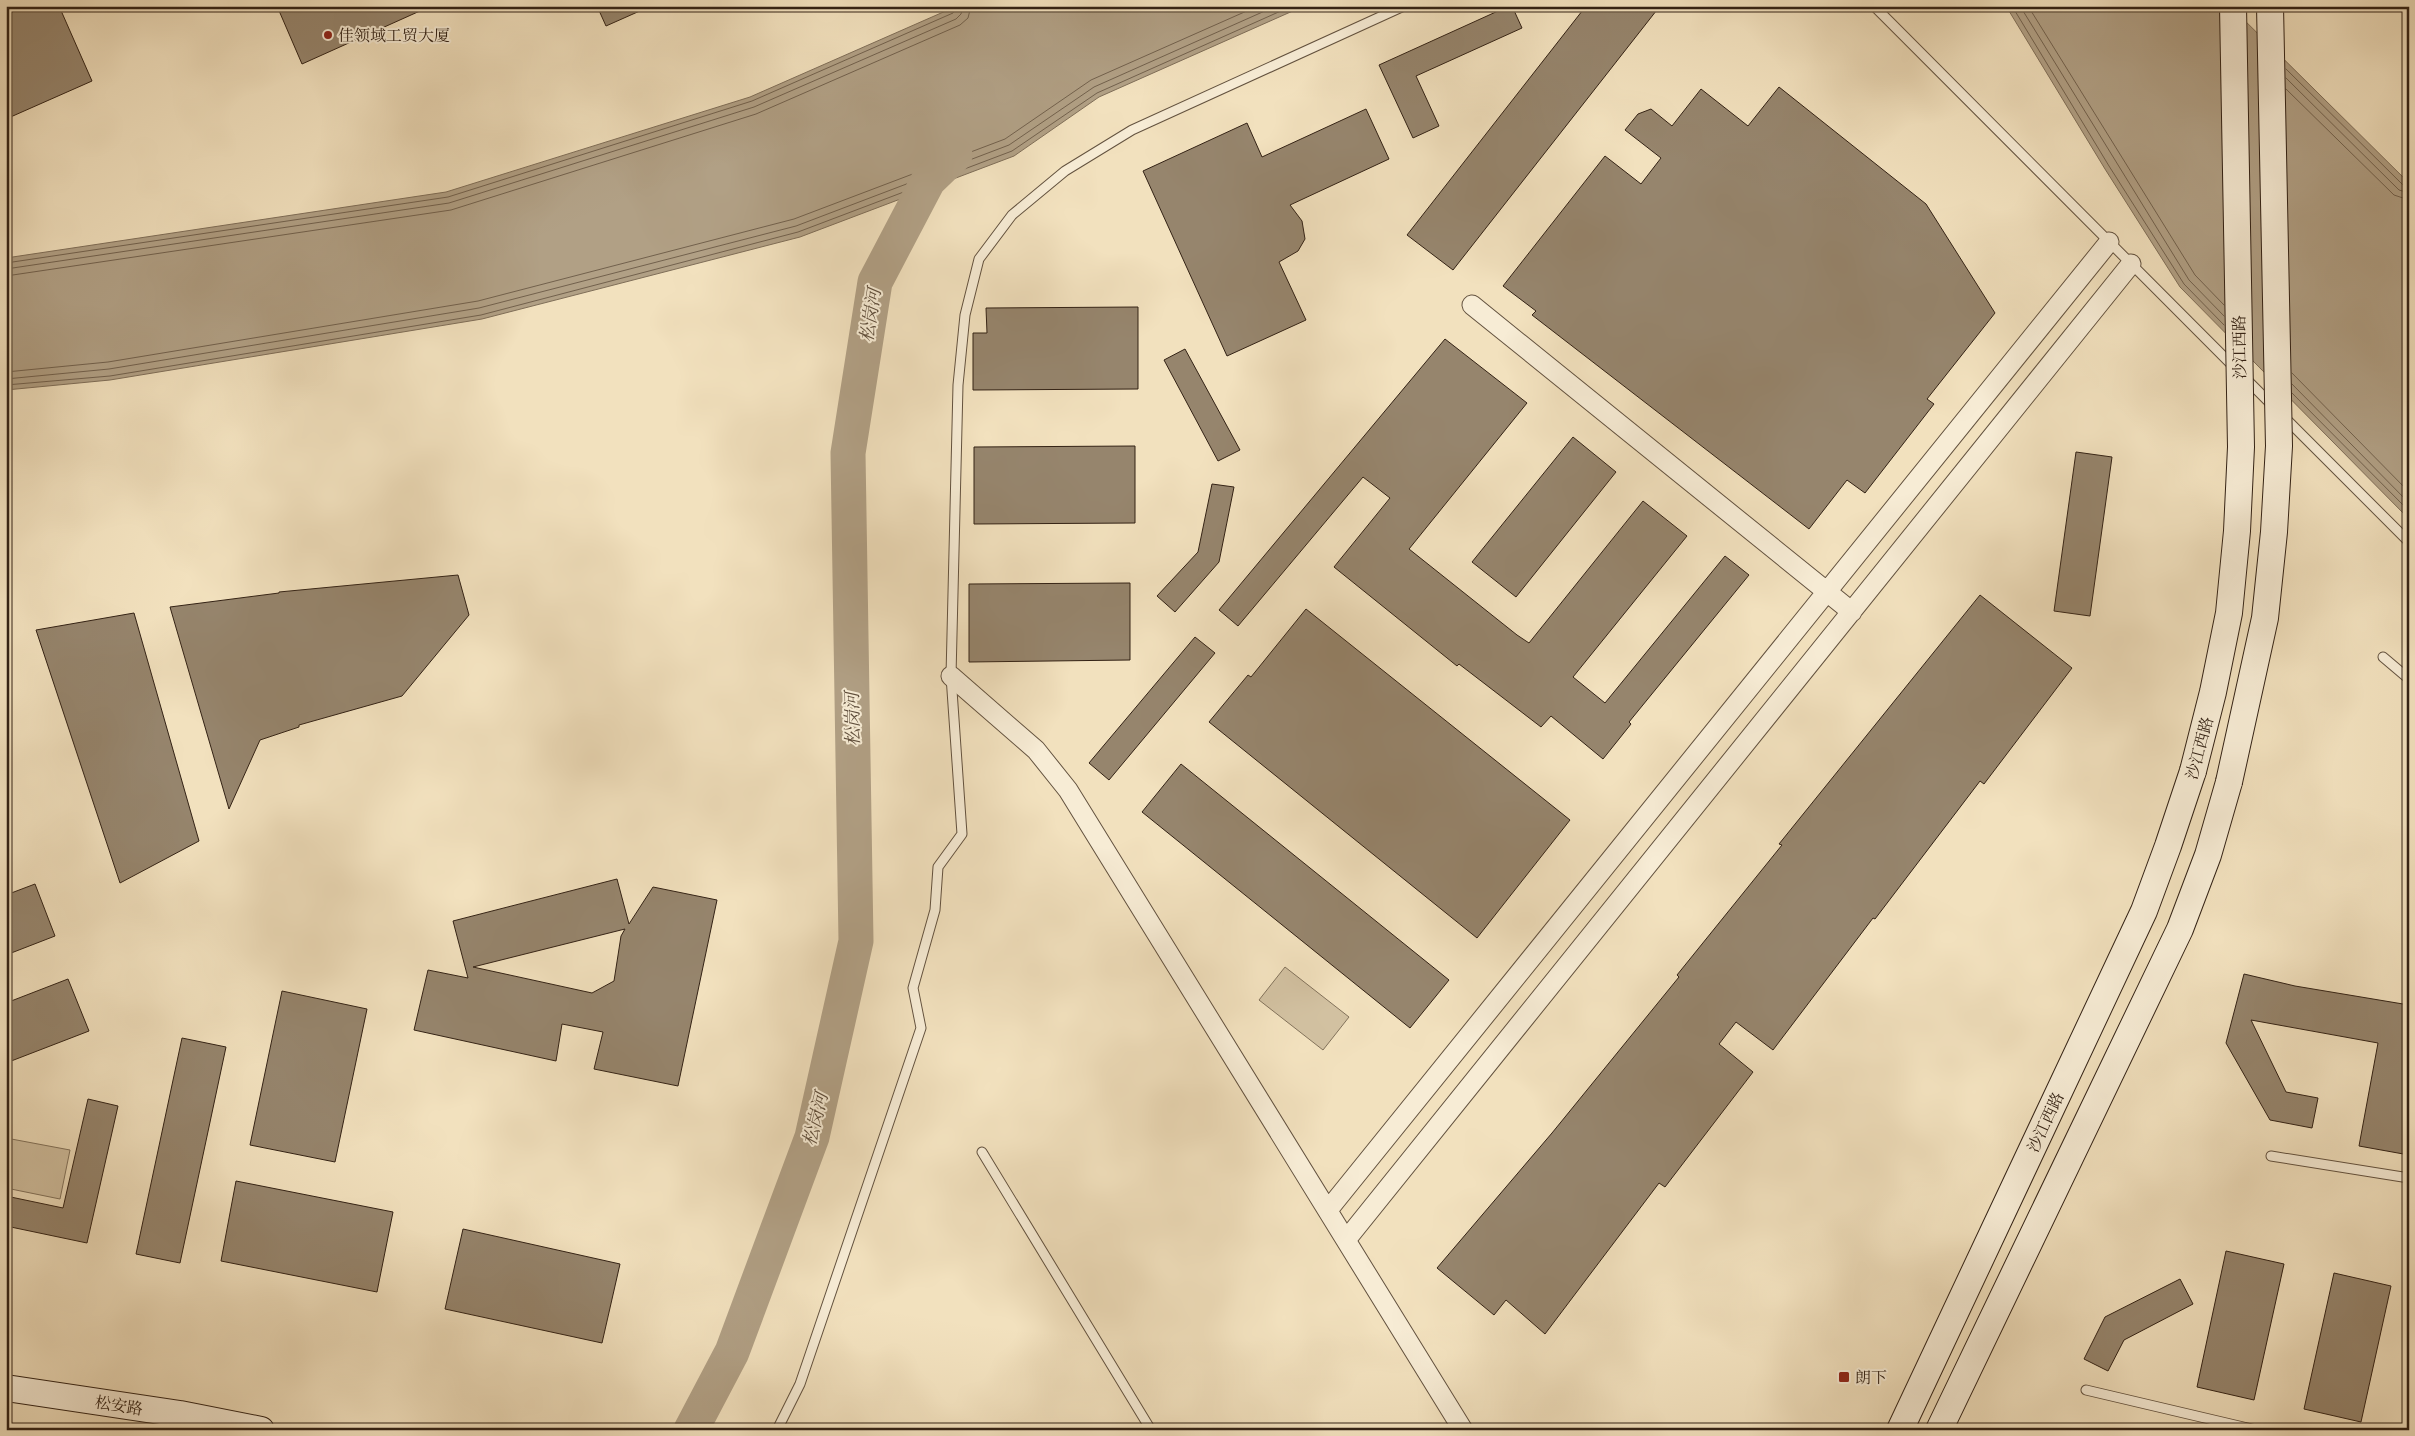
<svg xmlns="http://www.w3.org/2000/svg" width="2415" height="1436" font-family="'Gentium Book Plus','Noto Serif SC',serif">
<style>
.green{fill:#d2c1a1;stroke:#82725b}
.water{fill:#b1a085;stroke:#7f6e58}
.lines{fill:none;stroke-linecap:round;stroke-linejoin:round}
.shore{stroke:#72614d;stroke-width:1}
.river{stroke:#b1a085;stroke-width:35}
.building{fill:#96856d;stroke:#332215;fill-rule:evenodd}
.lane-casing{stroke:#63523f;stroke-width:11}
.street-casing{stroke:#63523f;stroke-width:21}
.secondary-casing{stroke:#332215;stroke-width:28}
.lane{stroke:#f7ecd5;stroke-width:9}
.street{stroke:#f7ecd5;stroke-width:19}
.secondary{stroke:#f7ecd5;stroke-width:26}
.secondary-bridge-casing{stroke:#332215;stroke-width:28;stroke-linecap:butt}
.secondary-bridge{stroke:#f7ecd5;stroke-width:26}
.poi-dot{fill:#8f2418;stroke:#f7ecd5;stroke-width:2}
.labels{text-anchor:middle;dominant-baseline:central;stroke-width:4;stroke-linejoin:round;paint-order:stroke}
.poi-label{font-size:16px;fill:#332215;stroke:#f7ecd5;text-anchor:start}
.street-label{font-size:16px;fill:#332215;stroke:#f7ecd5}
.water-label{font-size:18px;font-style:italic;fill:#5f4e3c;stroke:#f7ecd5}
</style>
<rect width="100%" height="100%" fill="#f2e1be"/>
<filter id="stains"><feTurbulence type="fractalNoise" baseFrequency=".004" numOctaves="4"/><feColorMatrix values="0 0 0 0 .2 0 0 0 0 .09 0 0 0 0 .02 0 0 0 .5 -.17"/></filter>
<radialGradient id="worn" r=".72"><stop offset=".6" stop-color="#630" stop-opacity="0"/><stop offset="1" stop-color="#630" stop-opacity=".3"/></radialGradient>
<!-- green -->
<path class="green" d="M1285,967L1349,1017L1323,1050L1259,1000Z
M6,1138L70,1150L60,1199L6,1188Z"/>
<!-- water -->
<path class="water" d="M957,6H1304L1099,97L1014,156L800,237L482,319L110,380L6,390V258L446,192L750,97Z
M2006,6H2230L2409,183V519L2180,287L2105,169Z"/>
<g class="lines">
<!-- shore -->
<path class="shore" d="M2012,6L2109,166L2184,284L2224,325
M2020,6L2189,280L2224,316
M2028,6L2195,275L2224,305
M2286,69L2403,185L2409,186
M2286,78L2399,190L2409,193
M2286,89L2394,195L2409,200
M6,263L448,197L752,101L953,13L957,6
M6,269L449,203L754,107L956,19L961,14L963,6
M6,276L451,210L756,114L960,25L968,18L971,6
M6,372L108,362L478,301L794,219L1005,139L1091,80L1258,6
M2292,373L2409,492
M6,379L109,369L479,308L796,226L1009,145L1094,87L1276,6
M2292,384L2409,503
M6,385L110,376L481,315L798,232L1012,151L1097,93L1292,6
M2292,393L2409,511"/>
<!-- river -->
<path class="river" d="M691,1430L732,1352L812,1137L856,941L848,453L875,282L928,181L955,155"/>
</g>
<!-- building -->
<path class="building" d="M6,6H59L92,81L6,119Z
M277,6H431L302,64Z
M597,6H651L606,26Z
M1509,6H1512L1522,28L1416,76L1439,126L1413,138L1379,65Z
M1586,6H1660L1453,270L1407,235Z
M1779,87L1926,204L1995,313L1927,399L1934,404L1865,493L1847,480L1809,529L1532,315L1536,311L1503,286L1605,156L1641,184L1661,158L1625,130L1638,114L1651,109L1672,126L1701,89L1748,126Z
M1366,109L1389,159L1290,205L1302,221L1305,239L1298,251L1279,262L1306,320L1227,356L1143,171L1247,123L1262,157Z
M1138,307V389L973,390V333H987L986,308Z
M1445,339L1527,403L1409,549L1517,635L1529,643L1643,501L1687,536L1573,677L1605,703L1725,556L1749,575L1629,722L1631,724L1603,759L1551,716L1541,727L1459,664L1457,666L1334,567L1390,498L1363,477L1238,626L1219,610Z
M1185,349L1240,450L1218,461L1164,360Z
M1573,437L1616,472L1516,597L1472,562Z
M1135,446V523L974,524V447Z
M2076,452L2112,457L2090,616L2054,611Z
M1212,484L1234,487L1219,562L1175,612L1157,596L1198,552Z
M458,575L469,615L402,696L299,725V727L260,740L229,809L170,607L279,593V592Z
M1130,583V660L969,662V584Z
M1980,595L2072,668L1984,784L1980,781L1875,919L1873,918L1773,1050L1736,1022L1719,1044L1753,1072L1665,1187L1659,1183L1545,1334L1506,1300L1494,1315L1437,1268L1552,1133L1679,977L1677,975L1782,845L1779,844Z
M1306,609L1570,820L1477,938L1209,722L1248,675L1251,677Z
M134,613L199,841L120,883L36,630Z
M1195,637L1215,653L1109,780L1089,763Z
M1181,764L1449,980L1410,1028L1142,812Z
M617,879L629,924L653,887L717,900L678,1086L594,1069L603,1032L562,1024L556,1061L414,1030L428,970L468,978L453,921ZM625,929L621,936L614,981L592,993L473,967Z
M35,884L55,936L6,955V895Z
M2244,974L2295,986L2409,1005V1155L2359,1146L2378,1043L2251,1020L2286,1092L2318,1098L2312,1128L2270,1120L2226,1043Z
M68,979L89,1031L6,1063V1003Z
M282,991L367,1009L335,1162L250,1145Z
M182,1038L226,1047L180,1263L136,1254Z
M88,1099L118,1106L87,1243L6,1226V1196L63,1208Z
M236,1181L393,1212L377,1292L221,1261Z
M463,1229L620,1264L602,1343L445,1309Z
M2226,1251L2284,1264L2254,1400L2197,1387Z
M2334,1273L2391,1286L2361,1422L2304,1409Z
M2180,1279L2193,1304L2124,1340L2108,1371L2084,1359L2105,1317Z"/>
<g class="lines">
<defs>
<path id="lane" d="M1874,6L2234,367
M2245,378L2273,406
M2284,417L2409,542
M2383,657L2409,679
M982,1152L1151,1430
M2271,1156L2409,1178
M2086,1390L2256,1430
M777,1430L800,1384L921,1028L913,988L935,910L938,867L962,834L951,676L958,385L965,315L979,259L1012,215L1065,171L1132,130L1404,6"/>
<path id="street" d="M1472,305L1852,612
M951,676L1036,750L1068,790L1463,1430
M1328,1210L2109,242
M1346,1240L2131,264"/>
<path id="secondary" d="M6,1388L180,1414L261,1430
M1900,1430L2144,911L2168,846L2193,771
M1939,1430L2180,929L2208,855L2229,782"/>
</defs>
<!-- lane casing -->
<use href="#lane" class="lane-casing"/>
<!-- street casing -->
<use href="#street" class="street-casing"/>
<!-- secondary casing -->
<use href="#secondary" class="secondary-casing"/>
<!-- lane -->
<use href="#lane" class="lane"/>
<!-- street -->
<use href="#street" class="street"/>
<!-- secondary -->
<use href="#secondary" class="secondary"/>
<defs>
<path id="secondary-bridge" d="M2193,771L2213,692L2229,613L2237,531L2241,447L2233,6
M2229,782L2265,618L2274,532L2279,446L2270,6"/>
</defs>
<!-- secondary-bridge casing -->
<use href="#secondary-bridge" class="secondary-bridge-casing"/>
<!-- secondary-bridge -->
<use href="#secondary-bridge" class="secondary-bridge"/>
</g>
<!-- markers -->
<g class="poi-dot">
<circle cx="328" cy="35" r="5"/>
<rect x="1838" y="1371" width="12" height="12" rx="2.5"/>
</g>
<g class="labels">
<!-- poi labels -->
<g class="poi-label">
<text x="338" y="35">佳领域工贸大厦</text>
<text x="1855" y="1377">朗下</text>
</g>
<!-- street labels -->
<g class="street-label">
<text transform="translate(2239 347) rotate(-91)">沙江西路</text>
<text transform="translate(2199 748) rotate(-75)">沙江西路</text>
<text transform="translate(2045 1122) rotate(-65)">沙江西路</text>
<text transform="translate(119 1405) rotate(9)">松安路</text>
</g>
<!-- water labels -->
<g class="water-label">
<text transform="translate(870 315) rotate(-81)">松岗河</text>
<text transform="translate(852 719) rotate(-91)">松岗河</text>
<text transform="translate(815 1119) rotate(-76)">松岗河</text>
</g>
</g>
<!-- margin -->
<rect width="2415" height="1436" fill="none" stroke="#f2e1be" stroke-width="25"/>
<rect x="8" y="8" width="2400" height="1421" fill="none" stroke="#332215" stroke-width="2.5"/>
<rect x="12" y="12" width="2390" height="1411" fill="none" stroke="#332215"/>
<rect width="100%" height="100%" filter="url(#stains)"/>
<rect width="100%" height="100%" fill="url(#worn)"/>
</svg>
